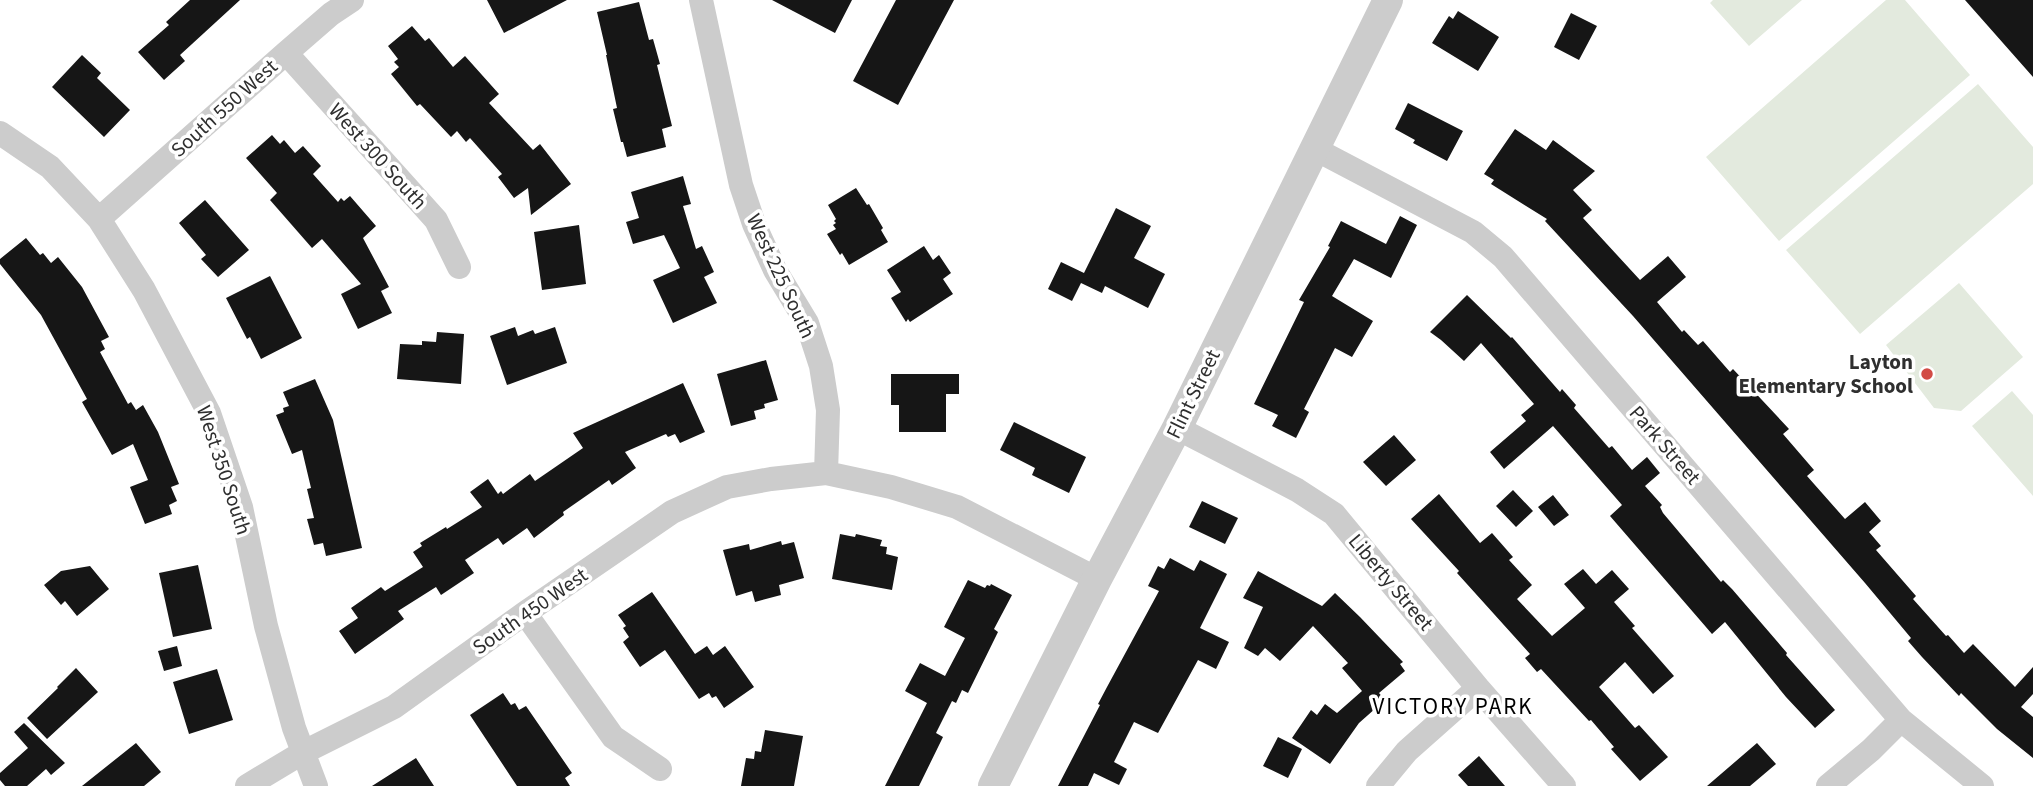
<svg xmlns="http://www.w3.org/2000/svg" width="2033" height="786" font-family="'Source Sans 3',sans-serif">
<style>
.green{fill:#e3eade}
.building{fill:#161616}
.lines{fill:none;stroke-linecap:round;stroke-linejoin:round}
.minor{stroke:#ccc;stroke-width:24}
.tertiary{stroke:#ccc;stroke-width:30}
.poi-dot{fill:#d24b45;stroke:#fff;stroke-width:2.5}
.labels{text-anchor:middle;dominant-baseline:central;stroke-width:7;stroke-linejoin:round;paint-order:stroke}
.street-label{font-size:21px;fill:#2f2f2f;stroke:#fff}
.poi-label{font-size:21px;font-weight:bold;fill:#2f2f2f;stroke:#fff;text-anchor:end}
.neighbourhood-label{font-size:23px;letter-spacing:2px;fill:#000;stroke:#fff}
</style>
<rect width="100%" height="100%" fill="#fff"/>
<!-- green -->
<path class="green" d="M1713,0H1802L1749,46L1710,3Z
M1886,0H1905L1970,75L1779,241L1706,157Z
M1978,84L2033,147V184L1860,334L1786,250Z
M1959,283L2023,357L1961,411L1934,408L1886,345Z
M2012,391L2033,415V496L1972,426Z"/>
<!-- building -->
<path class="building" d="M190,0H240L180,55L185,61L164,80L138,52L169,25L166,22Z
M487,0H567L504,33Z
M772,0H852L835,33Z
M896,0H954L898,105L853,81Z
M1965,0H2033V77Z
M639,2L649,40L653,39L660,64L657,65L672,126L662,129L666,147L627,157L623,142H621L613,109L617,108L606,55H607L597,12Z
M1458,11L1499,37L1478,71L1432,43L1449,16L1453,19Z
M1571,13L1597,26L1579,60L1554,47Z
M412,26L425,41L429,38L453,67L465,56L499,94L489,103L533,150L540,144L571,184L531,215L528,188L514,198L498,177L502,174L470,138L466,142L457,131L451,137L420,104L417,106L391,74L399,67L394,62L398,59L388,46Z
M82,55L101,73L97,78L130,110L104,137L52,87Z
M1408,103L1463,131L1447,161L1413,143L1415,140L1395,129Z
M1515,129L1546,150L1553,140L1595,171L1573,190L1592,210L1583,218L1640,280L1668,256L1686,277L1657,302L1682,332L1684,330L1698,345L1703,341L1730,372L1733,369L1789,429L1783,434L1814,470L1807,476L1845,519L1865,502L1881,521L1869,532L1881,546L1876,550L1916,596L1913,599L1946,636L1948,635L1964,653L1973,644L2015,687L2033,667V694L2021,707L2033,717V758L1997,729L1961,693L1959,696L1922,657L1908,641L1911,638L1865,583L1633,316L1545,221L1547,219L1491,184L1494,180L1484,174Z
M272,135L280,144L284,140L295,153L303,146L321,166L313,174L338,202L341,198L344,201L350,196L376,226L363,238L389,287L381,291L392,313L358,329L341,294L361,284L322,239L312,248L270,200L277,193L246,158Z
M683,176L691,204L683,206L696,249L702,246L714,272L704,277L717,303L673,323L653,280L680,268L664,235L633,244L626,222L639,218L631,192Z
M856,188L867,205L869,204L883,228L881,230L888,242L849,265L842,253L840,255L827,234L836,229L833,225L836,223L834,221L836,219L828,205Z
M205,200L249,250L218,277L201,259L206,255L179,223Z
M1116,208L1151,226L1134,258L1165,274L1148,308L1105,286L1102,293L1081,283L1072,301L1048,289L1061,262L1084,273Z
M1400,216L1417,225L1391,278L1354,259L1332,296L1373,321L1352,357L1335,348L1304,409L1309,412L1296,438L1272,426L1278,415L1254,404L1304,302L1299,300L1330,247L1328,246L1341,221L1386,244Z
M579,225L586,284L542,290L534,232Z
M26,238L40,255L43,253L51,263L58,257L82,287L109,337L101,341L105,349L100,352L128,404L131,402L136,410L143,405L158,432L179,484L171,487L177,501L169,505L172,514L145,524L130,487L148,480L133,444L112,455L82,402L87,399L41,315L0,264V259Z
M924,246L933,260L939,255L951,273L943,279L953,294L910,322L908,319L906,322L891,298L901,292L887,270Z
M270,276L302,338L261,359L250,337L247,339L226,298Z
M1467,295L1511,338L1512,337L1560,392L1562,389L1576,405L1574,408L1609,448L1612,446L1632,470L1647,457L1660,473L1645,486L1662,505L1660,507L1663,513L1721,582L1723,580L1732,589L1787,653L1786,655L1835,710L1815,728L1786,697L1725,622L1712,634L1610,516L1622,505L1553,426L1504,469L1490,452L1526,421L1521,415L1534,404L1481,343L1464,361L1441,340L1430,332Z
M515,327L518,336L533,330L535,334L555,327L567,363L507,385L490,336Z
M437,332L464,334L461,384L397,379L400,344L422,345V341L436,342Z
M766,360L778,400L764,404L765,408L754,411L756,419L731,426L717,374Z
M891,374H959V394H946V432H899V405H891Z
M315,379L333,420L362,548L326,556L323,543L314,545L307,519L314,518L307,489L311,488L302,450L292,454L276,415L284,412L283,408L289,406L283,392Z
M683,383L705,432L680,443L675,434L668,437L666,434L625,452L636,468L612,485L609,480L563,512L564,515L534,538L527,528L503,545L498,538L465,560L474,573L441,595L436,587L398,611L404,619L355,654L339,631L358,618L351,608L381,587L385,591L423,567L413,552L422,546L420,543L446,527L447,529L482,507L470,492L488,479L498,494L501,491L503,494L530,474L535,481L583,448L573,433Z
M1014,422L1086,457L1069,493L1032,475L1035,468L1000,450Z
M1394,435L1416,460L1386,486L1363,462Z
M1513,490L1533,511L1516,527L1496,506Z
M1439,494L1480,543L1492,533L1513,557L1509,560L1532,585L1517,599L1552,636L1585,608L1564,584L1583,569L1596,584L1612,570L1629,589L1614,602L1635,626L1632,628L1674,676L1653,694L1625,662L1599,687L1635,728L1639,725L1668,757L1640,781L1611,749L1614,747L1591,720L1589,721L1541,669L1537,672L1525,658L1530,654L1457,573L1459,571L1411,519Z
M1553,495L1569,515L1554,526L1538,507Z
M1202,501L1238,518L1225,544L1189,527Z
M840,534L855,537L856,534L882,540L880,546L887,547L886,554L898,557L892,590L832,579Z
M781,541L782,545L794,542L804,578L779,585L781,595L755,602L752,591L736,596L723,550L749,544L750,550Z
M1170,558L1194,571L1200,560L1227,574L1200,628L1229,642L1216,669L1198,660L1158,733L1134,722L1114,762L1127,769L1119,785L1094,773L1088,786H1058L1100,705L1098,704L1107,687L1159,591L1148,586L1158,566L1164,569Z
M198,565L212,629L173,637L159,573Z
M90,566L109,589L77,616L65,601L61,605L44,585L61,571Z
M1258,571L1322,606L1335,593L1360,617L1403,662L1400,664L1405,671L1379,693L1385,700L1359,723L1330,764L1292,738L1311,710L1317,715L1325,704L1337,713L1362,691L1342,668L1348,663L1313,626L1280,661L1265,648L1258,656L1244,648L1263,607L1243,598Z
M968,580L985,588L987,585L990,586L991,584L1012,595L994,629L998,632L968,693L962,690L956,703L952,701L936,733L943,737L919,786H885L927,703L905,691L920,663L945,676L965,638L944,627Z
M652,592L695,654L707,646L713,655L725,646L754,687L724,708L716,696L712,698L709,693L699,699L665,650L640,667L623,642L629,637L623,628L626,626L618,615Z
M177,646L182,666L164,671L158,651Z
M76,668L98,692L47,739L27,718L58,688L57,687Z
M217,669L233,720L189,734L173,682Z
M503,693L511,705L515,703L519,710L526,706L572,773L565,778L570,786H517L470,715Z
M24,723L65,763L51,775L46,769L27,786H5L0,780V773L28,748L14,732Z
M765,730L803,736L794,786H741L746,758L754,759L755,751L761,752Z
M1278,737L1302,749L1288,778L1263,766Z
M136,743L161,772L144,786H82Z
M1757,743L1776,764L1750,786H1707Z
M1479,756L1505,786H1468L1458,775Z
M416,758L434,786H372Z"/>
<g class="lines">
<!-- minor -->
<path class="minor" d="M701,0L741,185L754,224L775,270L807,323L821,366L828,410L826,473
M286,53L436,220L459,267
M0,133L50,167L99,219L144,290L209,413L241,507L266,626L294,728L316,786
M1315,149L1473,232L1503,257L1901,720L1982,786
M99,219L286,53L331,14L352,0
M1177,428L1297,490L1334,514L1478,688L1564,786
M525,613L613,737L660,769
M247,786L302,753L394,707L525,613L672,512L727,487L771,479L826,473L891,487L957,507L1097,579
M1378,786L1407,751L1478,688
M1828,786L1871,750L1901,720"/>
<!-- tertiary -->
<path class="tertiary" d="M993,786L1097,579L1177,428L1388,0"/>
</g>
<!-- markers -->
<circle class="poi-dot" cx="1927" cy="374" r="7"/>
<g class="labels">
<!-- street labels -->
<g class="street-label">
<text transform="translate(224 108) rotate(-42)">South 550 West</text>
<text transform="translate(378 156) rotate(48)">West 300 South</text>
<text transform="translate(781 276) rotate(65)">West 225 South</text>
<text transform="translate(1193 394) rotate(-64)">Flint Street</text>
<text transform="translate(1665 445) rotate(49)">Park Street</text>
<text transform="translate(224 470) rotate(72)">West 350 South</text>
<text transform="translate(1391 582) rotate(50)">Liberty Street</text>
<text transform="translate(530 611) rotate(-35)">South 450 West</text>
</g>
<!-- poi labels -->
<g class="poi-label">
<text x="1913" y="362">Layton<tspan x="1913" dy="24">Elementary School</tspan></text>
</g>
<!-- neighbourhood labels -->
<g class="neighbourhood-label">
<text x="1453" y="706">VICTORY PARK</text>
</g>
</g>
</svg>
